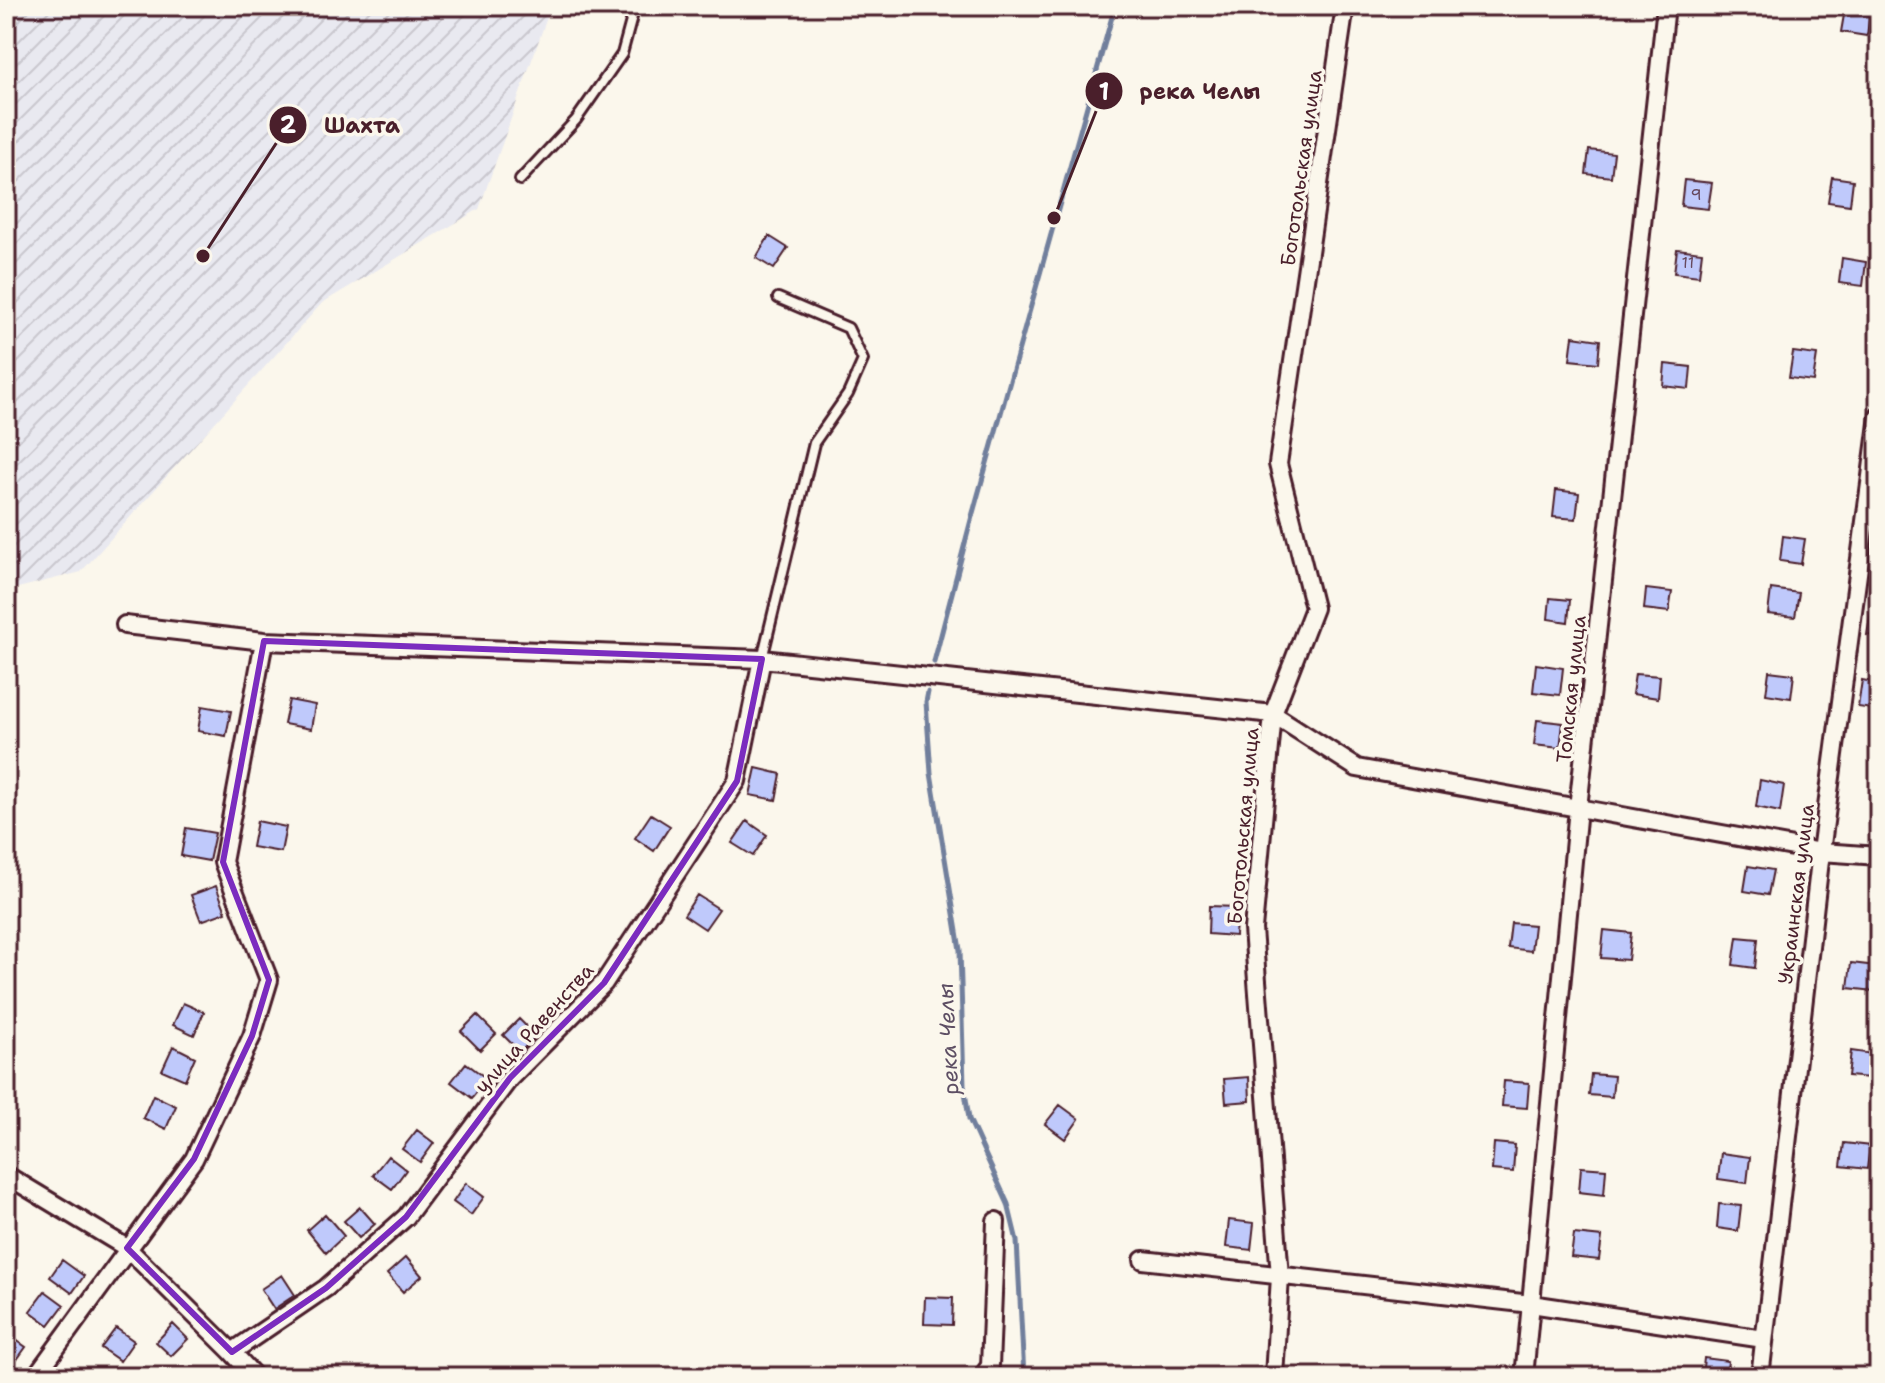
<svg xmlns="http://www.w3.org/2000/svg" width="1885" height="1383" font-family="'Shantell Sans',sans-serif">
<style>
.industrial{fill:url(#industrial-furrows)}
.lines{fill:none;stroke-linecap:round;stroke-linejoin:round}
.stream{stroke:#717f9c;stroke-width:5}
.building{fill:#bfc9fb;stroke:#4a1f2b;stroke-width:2}
.lane-casing{stroke:#4a1f2b;stroke-width:14}
.street-casing{stroke:#4a1f2b;stroke-width:22}
.lane{stroke:#fbf7ec;stroke-width:8}
.street{stroke:#fbf7ec;stroke-width:16}
.marked{fill:none;stroke:#7b2cbf;stroke-width:6;stroke-linejoin:round}
.labels{text-anchor:middle;dominant-baseline:central;stroke-width:7;stroke-linejoin:round;paint-order:stroke}
.number-label{font-size:16px;fill:#674a5f}
.street-label{font-size:20px;fill:#4a1f2b;stroke:#fbf7ec}
.water-label{font-size:22px;font-style:italic;fill:#5e4f64;stroke:#fbf7ec}
.leader{fill:none;stroke:#4a1f2b;stroke-width:3}
.callout-dot{fill:#4a1f2b;stroke:#fbf7ec;stroke-width:3}
.mark-label{font-size:24px;text-anchor:middle;font-weight:bold;fill:#fff}
.callout-label{font-size:22px;text-anchor:middle;font-weight:bold;fill:#4a1f2b;stroke:#fbf7ec;stroke-width:7;stroke-linejoin:round;paint-order:stroke}
</style>
<defs>
<pattern id="industrial-furrows" width="10" height="10" patternUnits="userSpaceOnUse" patternTransform="scale(2)"><rect width="10" height="10" fill="#e9e9f0"/><path d="M-1 1l2-2M0 10L10 0M9 11l2-2" fill="none" stroke="#c9c7ce"/></pattern>
</defs>
<rect width="100%" height="100%" fill="#fbf7ec"/>
<filter id="ink" filterUnits="userSpaceOnUse"><feTurbulence type="fractalNoise" baseFrequency=".0125" numOctaves="2"/><feDisplacementMap in="SourceGraphic" scale="16" xChannelSelector="R" yChannelSelector="G"/><feConvolveMatrix kernelMatrix="1 2 1 2 8 2 1 2 1" color-interpolation-filters="sRGB"/></filter>
<g filter="url(#ink)">
<!-- industrial -->
<path class="industrial" d="M6,6H551L479,209L322,303L81,572L6,591Z"/>
<g class="lines">
<!-- stream -->
<path class="stream" d="M934,662L971,520L1115,6
M928,692L926,702L931,773L960,950L964,1085L969,1119L1008,1204L1017,1241L1024,1377"/>
</g>
<!-- building -->
<path class="building" d="M1845,9L1870,12L1867,36L1841,32Z
M1589,150L1614,153L1611,177L1586,174Z
M1832,177L1853,180L1850,205L1828,202Z
M1684,180L1712,183L1708,209L1681,206Z
M769,236L788,248L774,269L756,258Z
M1677,249L1702,252L1699,276L1674,273Z
M1842,258L1866,262L1863,286L1839,283Z
M1573,336L1600,340L1598,363L1570,360Z
M1793,352L1817,355L1813,381L1789,378Z
M1665,364L1691,367L1689,389L1663,386Z
M1556,490L1579,493L1576,519L1553,517Z
M1783,536L1805,539L1801,564L1780,561Z
M1646,589L1672,592L1669,612L1644,609Z
M1771,589L1799,593L1795,617L1768,614Z
M1550,598L1570,600L1568,622L1548,619Z
M1871,611L1879,612V636L1867,635Z
M1536,664L1563,668L1560,695L1533,692Z
M1769,671L1794,674L1791,698L1766,694Z
M1635,674L1660,676L1658,698L1632,694Z
M1862,680L1879,683V710L1858,707Z
M289,700L315,705L311,729L284,724Z
M202,706L231,711L226,736L198,731Z
M1537,720L1563,723L1560,748L1534,745Z
M756,768L781,774L776,800L750,795Z
M1760,780L1784,785L1780,812L1756,807Z
M651,814L670,826L654,851L635,838Z
M257,821L286,827L281,852L252,847Z
M747,821L767,835L753,856L732,843Z
M186,828L215,833L209,861L181,856Z
M1748,866L1773,870L1768,895L1744,891Z
M216,886L226,912L201,921L191,895Z
M697,895L719,909L705,929L684,915Z
M1209,906L1237,907L1235,936L1208,934Z
M1511,923L1534,925L1531,951L1508,948Z
M1604,930L1631,933L1628,960L1601,958Z
M1737,937L1758,939L1755,968L1733,965Z
M1851,963L1876,966L1874,991L1848,988Z
M183,1003L204,1012L194,1035L173,1025Z
M477,1015L496,1034L480,1050L461,1031Z
M519,1019L536,1036L520,1052L503,1035Z
M173,1046L195,1057L185,1080L162,1070Z
M1851,1051L1873,1054L1870,1078L1848,1076Z
M466,1063L487,1079L472,1098L451,1082Z
M1591,1074L1614,1076L1612,1097L1589,1095Z
M1249,1077L1250,1101L1226,1103L1224,1079Z
M1504,1081L1529,1083L1527,1108L1502,1106Z
M153,1095L176,1106L166,1129L143,1118Z
M1060,1105L1079,1119L1065,1139L1045,1124Z
M417,1130L434,1143L420,1162L402,1149Z
M1494,1143L1515,1145L1513,1172L1492,1170Z
M1844,1143L1870,1146L1867,1169L1841,1166Z
M1721,1153L1750,1157L1747,1183L1718,1179Z
M388,1156L406,1170L392,1189L373,1175Z
M1581,1167L1606,1169L1604,1195L1579,1192Z
M466,1183L484,1197L471,1215L453,1202Z
M1719,1204L1741,1206L1738,1231L1717,1228Z
M360,1207L375,1224L359,1238L344,1221Z
M325,1214L344,1236L326,1253L307,1230Z
M1229,1220L1254,1223L1251,1250L1226,1247Z
M1574,1234L1602,1237L1599,1260L1571,1257Z
M406,1257L422,1276L403,1292L387,1274Z
M62,1260L84,1276L72,1293L50,1277Z
M282,1275L295,1295L274,1309L261,1289Z
M45,1291L64,1305L49,1325L30,1311Z
M925,1297L953,1298L952,1325L924,1324Z
M173,1324L188,1339L171,1356L156,1342Z
M116,1328L134,1341L120,1361L101,1348Z
M9,1335L26,1347L11,1368L6,1365V1338Z
M1704,1358L1728,1361L1726,1377H1702Z"/>
<g class="lines">
<defs>
<path id="lane" d="M520,180L576,120L622,54L635,6
M762,659L814,443L848,394L863,360L848,328L778,298"/>
<path id="street" d="M125,625L264,641L762,659L1273,714L1357,768L1821,852L1879,856
M6,1175L127,1248L232,1352L255,1377
M1143,1260L1531,1304L1764,1339
M232,1352L326,1288L406,1217L510,1078L604,983L737,781L762,659
M35,1377L194,1159L252,1036L269,980L223,862L264,641
M982,1377L990,1366L996,1221
M1274,1377L1280,1276L1253,929L1273,714L1314,608L1278,464L1345,6
M1524,1377L1578,808L1666,6
M1760,1377L1821,852L1879,416"/>
</defs>
<!-- lane casing -->
<use href="#lane" class="lane-casing"/>
<!-- street casing -->
<use href="#street" class="street-casing"/>
<!-- lane -->
<use href="#lane" class="lane"/>
<!-- street -->
<use href="#street" class="street"/>
</g>
</g>
<!-- marked area -->
<path class="marked" d="M264,641L762,659L737,781L604,983L510,1078L406,1217L326,1288L232,1352L127,1248L194,1159L252,1036L269,980L223,862Z"/>
<g class="labels">
<!-- number labels -->
<g class="number-label">
<text x="1696" y="194">9</text>
<text x="1688" y="262">11</text>
</g>
<!-- street labels -->
<g class="street-label">
<text transform="translate(1301 168) rotate(-82)">Боготольская улица</text>
<text transform="translate(1571 689) rotate(-84)">Томская улица</text>
<text transform="translate(1243 826) rotate(-85)">Боготольская улица</text>
<text transform="translate(1796 894) rotate(-83)">Украинская улица</text>
<text transform="translate(534 1028) rotate(-48)">улица Равенства</text>
</g>
<!-- water labels -->
<g class="water-label">
<text transform="translate(948 1039) rotate(-93)">река Челы</text>
</g>
</g>
<!-- callouts -->
<path class="leader" d="M1054 218L1104 91M203 256L288 125"/>
<g class="callout-dot">
<circle cx="1054" cy="218" r="8"/>
<circle cx="203" cy="256" r="8"/>
<circle cx="1104" cy="91" r="20"/>
<circle cx="288" cy="125" r="20"/>
</g>
<g class="mark-label">
<text x="1104" y="100">1</text>
<text x="288" y="133">2</text>
</g>
<g class="callout-label">
<text x="1200" y="99">река Челы</text>
<text x="362" y="133">Шахта</text>
</g>
<!-- margin -->
<rect width="1885" height="1383" fill="none" stroke="#fbf7ec" stroke-width="32"/>
<rect x="16" y="16" width="1853" height="1351" fill="none" stroke="#4a1f2b" stroke-width="3" filter="url(#ink)"/>
</svg>
